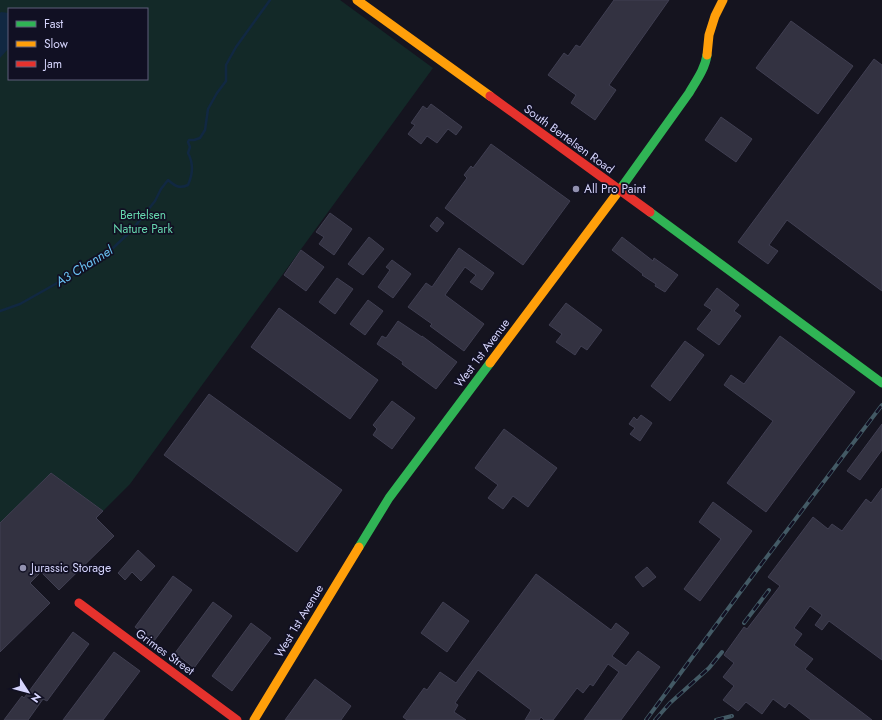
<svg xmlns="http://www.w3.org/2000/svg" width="882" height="720" font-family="Jost,sans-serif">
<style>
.green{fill:#132928;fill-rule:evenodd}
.water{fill:#112842}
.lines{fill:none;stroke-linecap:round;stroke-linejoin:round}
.stream{stroke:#112842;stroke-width:2.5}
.building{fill:#333241;stroke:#403f52}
.fast{stroke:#30b455;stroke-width:9}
.slow{stroke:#ff9f0a;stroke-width:9}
.jam{stroke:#e5322d;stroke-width:9}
.rail-casing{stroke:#435a65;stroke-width:4}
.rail{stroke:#111023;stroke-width:2.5;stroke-dasharray:8;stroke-linecap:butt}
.poi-dot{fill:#9291af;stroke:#111023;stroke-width:1.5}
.labels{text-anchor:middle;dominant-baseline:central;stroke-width:3.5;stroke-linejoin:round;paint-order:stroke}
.street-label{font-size:12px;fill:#d5d4fc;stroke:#111023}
.poi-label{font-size:12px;fill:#d5d4fc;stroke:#111023;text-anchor:start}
.park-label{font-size:12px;fill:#66d7ae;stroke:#111023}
.water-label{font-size:13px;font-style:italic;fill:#6ac3f4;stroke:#111023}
</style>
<rect width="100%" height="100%" fill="#15141f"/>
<!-- green -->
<path class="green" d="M0,0H340L433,68L130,484L103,511L51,473L0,523ZM9,9H147V79H9Z"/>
<!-- water -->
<path class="water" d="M1,12L9,13V48L0,58V13Z"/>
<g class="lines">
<!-- stream -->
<path class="stream" d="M0,311L20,304L59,282L88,266L113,248L132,230L155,201L161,189L168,180C175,186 179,189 188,185C193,174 194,164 188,153L190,147L188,142L189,140H194L200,138L205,130L208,109L217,93L226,81V65L236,47L270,0"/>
</g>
<!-- building -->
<path class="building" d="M614,0H669L609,85L616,90L595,120L571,103L576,95L548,75L564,53L568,56L576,45L580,47Z
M791,21L853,66L818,114L756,68Z
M874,59L882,65V291L787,220L769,245L778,251L768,264L738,242Z
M431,104L462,127L456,135L448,129L437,143L427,136L421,144L408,134L415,125L411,123L423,106L427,109Z
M721,117L752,139L736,162L705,140Z
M491,144L570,201L523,265L445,208L467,178L464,175L471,166L473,168Z
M330,213L352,229L334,255L319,244L324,237L316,232Z
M437,217L444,223L437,232L430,226Z
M369,237L384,249L363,275L348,264Z
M622,237L653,261L654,258L678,275L665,292L655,286L656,284L642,275L643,274L612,250Z
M459,248L494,273L482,290L470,282L476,275L465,267L445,295L484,324L464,351L430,326L432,324L408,307L426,283L432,287Z
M301,250L324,267L306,291L284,275Z
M392,260L411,274L393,298L378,287L390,270L386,267Z
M337,278L353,289L335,314L319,302Z
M717,288L739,305L734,311L741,316L719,345L697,329L712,310L704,305Z
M368,300L383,311L365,335L350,324Z
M566,303L602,330L587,350L581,346L575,355L556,342L562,334L549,325Z
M279,308L378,380L350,419L251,347Z
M398,321L422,337V336L457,362L436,389L402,364L403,362L377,344L382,336L386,338Z
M780,336L855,392L766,512L727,483L773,421L724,385L731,375L744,384Z
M685,341L704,355L670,401L651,386Z
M209,394L342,490L297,552L164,455Z
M392,401L415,418L392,449L373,435L377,429L373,425Z
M641,415L652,423L640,441L630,434L635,428L629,424L634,417L637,420Z
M882,424V450L860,480L847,471Z
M504,429L557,468L528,507L513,496L503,509L488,498L498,485L475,468Z
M51,473L103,511L96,518L114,536L59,590L41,572L30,583L50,603L0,652V523Z
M882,488V660L829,621L822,630L815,625L822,615L810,606L794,628L802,634L794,645L813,659L805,669L872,720H811L789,703L785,708L773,699L762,714L746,702L738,711L723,700L734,686L723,677L734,663L724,655L744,627L747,629L780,586L768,577L813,517L828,529L832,524L842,531L866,499L871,503Z
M713,502L752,531L700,601L684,589L721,539L699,522Z
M138,550L155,566L141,581L132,572L125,580L118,573Z
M647,567L656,577L643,587L635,577Z
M536,574L611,630L616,623L629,633L612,656L626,666L638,651L660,667L621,720H584L619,672L608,664L593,686L590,684L583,693L577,688L553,720H544L541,717L539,720H525L531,710L478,670L455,703L458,705L454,712L466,720H407L403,717L424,688L427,690L440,672L456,683Z
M173,576L192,590L154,641L135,627Z
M213,602L232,616L194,668L175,653Z
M443,602L469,621L447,652L421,633Z
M251,623L271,638L232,691L212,676Z
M73,632L89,644L47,701L43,699L28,720H4L22,696L24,698Z
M114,652L140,671L103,720H63Z
M315,679L351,706L341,720H285Z"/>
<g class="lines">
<!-- fast -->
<path class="fast" d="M621,188L689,93C696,81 705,69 707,55
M650,212L882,383
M359,547L389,498L490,363"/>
<!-- slow -->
<path class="slow" d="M357,0L490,96
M707,55L709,35L715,16L723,0
M490,363L621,188
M254,720L359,547"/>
<!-- jam -->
<path class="jam" d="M490,96L650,212
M79,603L237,720"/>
<defs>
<path id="rail" d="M744,623L769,590
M646,720L747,583L882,405
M655,720L670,703L709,668L722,652
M716,720L732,716"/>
</defs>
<!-- rail casing -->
<use href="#rail" class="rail-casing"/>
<!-- rail -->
<use href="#rail" class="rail"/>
</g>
<!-- markers -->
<g class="poi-dot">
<circle cx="576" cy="189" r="4"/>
<circle cx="23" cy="568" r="4"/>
</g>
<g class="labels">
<!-- street labels -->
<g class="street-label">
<text transform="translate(569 139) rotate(36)">South Bertelsen Road</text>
<text transform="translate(482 353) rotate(-53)">West 1st Avenue</text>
<text transform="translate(299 621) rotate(-59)">West 1st Avenue</text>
<text transform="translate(165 652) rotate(36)">Grimes Street</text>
</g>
<!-- poi labels -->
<g class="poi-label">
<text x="584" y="189">All Pro Paint</text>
<text x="31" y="568">Jurassic Storage</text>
</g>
<!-- park labels -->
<g class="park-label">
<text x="143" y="215">Bertelsen<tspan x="143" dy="14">Nature Park</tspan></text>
</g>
<!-- water labels -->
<g class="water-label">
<text transform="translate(84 266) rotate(-32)">A3 Channel</text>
</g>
</g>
<!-- legend -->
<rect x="8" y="8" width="140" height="72" fill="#111023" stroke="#5f5e7a"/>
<rect x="16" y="21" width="20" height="6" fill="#30b455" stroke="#5f5e7a"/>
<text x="44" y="28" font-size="12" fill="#d5d4fc">Fast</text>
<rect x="16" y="41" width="20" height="6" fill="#ff9f0a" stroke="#5f5e7a"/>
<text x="44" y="48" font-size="12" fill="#d5d4fc">Slow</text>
<rect x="16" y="61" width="20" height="6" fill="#e5322d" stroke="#5f5e7a"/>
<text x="44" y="68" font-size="12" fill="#d5d4fc">Jam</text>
<!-- north arrow -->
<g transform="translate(28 692) rotate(126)" stroke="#111023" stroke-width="3" paint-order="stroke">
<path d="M0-3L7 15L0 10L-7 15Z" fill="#d5d4fc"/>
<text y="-6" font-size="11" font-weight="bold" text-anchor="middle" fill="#d5d4fc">N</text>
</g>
</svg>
